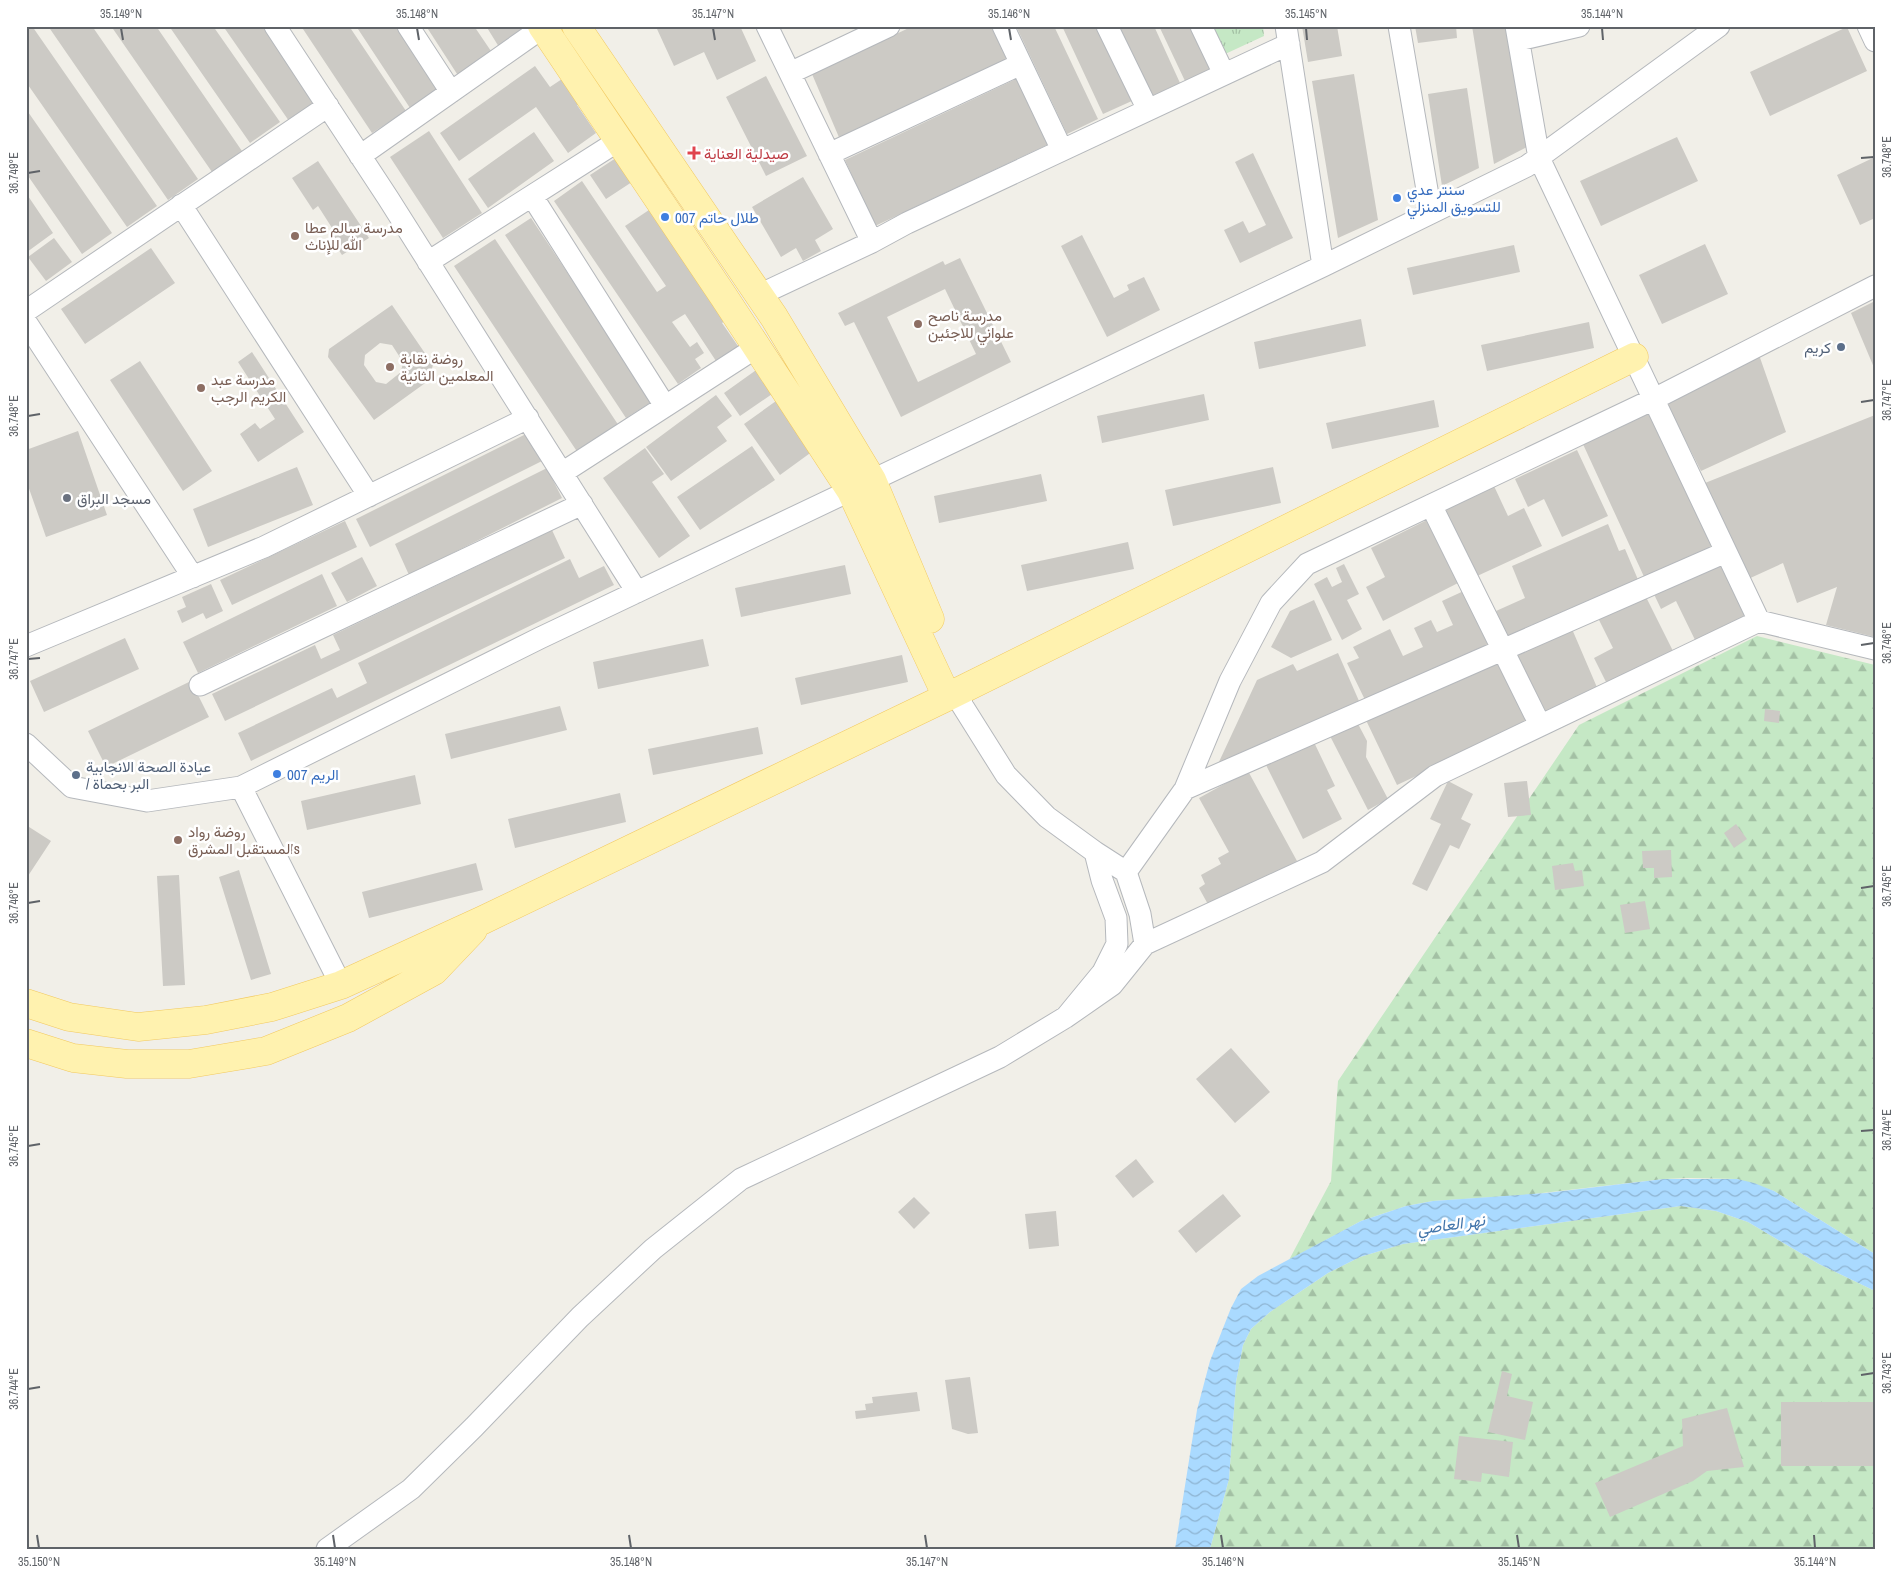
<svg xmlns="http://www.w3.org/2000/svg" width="1901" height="1575" font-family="'Archivo Narrow',Vazirmatn,sans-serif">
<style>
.forest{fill:url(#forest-firs)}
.park{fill:url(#park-tufts)}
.water{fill:url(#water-waves)}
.building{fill:#cccac5;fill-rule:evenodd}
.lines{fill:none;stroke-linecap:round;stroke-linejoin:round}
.minor-casing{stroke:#b5b8bc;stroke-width:23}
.major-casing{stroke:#f2c960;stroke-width:29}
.minor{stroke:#fff;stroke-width:21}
.major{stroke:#fff2af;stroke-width:28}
.ticks{fill:none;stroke:#5f6368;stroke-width:2}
.health-dot{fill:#e0444e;stroke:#fff;stroke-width:2}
.shop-dot{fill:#3f7fe0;stroke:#fff;stroke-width:2}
.education-dot{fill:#8d6e63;stroke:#fff;stroke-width:2}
.service-dot{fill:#5c6f8a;stroke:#fff;stroke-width:2}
.worship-dot{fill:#6b7280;stroke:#fff;stroke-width:2}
.labels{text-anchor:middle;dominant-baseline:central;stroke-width:5;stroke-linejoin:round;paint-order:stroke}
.health-label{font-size:15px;fill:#be3a42;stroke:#fff;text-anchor:start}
.shop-label{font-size:15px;fill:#366cbe;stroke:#fff;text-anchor:start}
.education-label{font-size:15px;fill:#785e54;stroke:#fff;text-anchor:start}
.service-label{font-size:15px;fill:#4e5e75;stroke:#fff;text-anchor:end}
.worship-label{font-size:15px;fill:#5b616d;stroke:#fff;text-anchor:start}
.water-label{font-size:16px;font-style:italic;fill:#4174aa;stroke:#fff}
.neatline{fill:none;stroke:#5f6368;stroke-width:2}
.ticks-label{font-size:12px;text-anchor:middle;fill:#5f6368}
</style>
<defs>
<pattern id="forest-firs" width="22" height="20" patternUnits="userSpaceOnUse" patternTransform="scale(1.25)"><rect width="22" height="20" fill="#c5e8c5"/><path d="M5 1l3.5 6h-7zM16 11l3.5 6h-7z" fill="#a3c0a4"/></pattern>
<pattern id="park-tufts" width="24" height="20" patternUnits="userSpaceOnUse" patternTransform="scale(1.25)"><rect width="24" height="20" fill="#c5e8c5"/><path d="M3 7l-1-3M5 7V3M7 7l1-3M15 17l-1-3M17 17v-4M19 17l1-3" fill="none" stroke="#a3c0a4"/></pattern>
<pattern id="water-waves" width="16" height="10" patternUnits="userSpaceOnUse" patternTransform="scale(1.25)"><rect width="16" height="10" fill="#aadaff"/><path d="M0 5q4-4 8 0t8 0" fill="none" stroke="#8eb4d2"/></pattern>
</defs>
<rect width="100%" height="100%" fill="#f1efe8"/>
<!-- forest -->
<path class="forest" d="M1757,636L1875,665V1254L1774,1191L1737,1179L1688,1178L1664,1179L1525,1195L1433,1201L1406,1206L1361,1221L1289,1260L1331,1181L1338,1081L1579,725Z
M1681,1206L1716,1211L1748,1222L1819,1264L1875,1291V1549H1210L1229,1479L1236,1382L1243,1345L1251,1329L1270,1312L1328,1273L1360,1257L1403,1244Z"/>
<!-- park -->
<path class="park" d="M1209,26H1263L1264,36L1223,55Z"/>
<!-- water -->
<path class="water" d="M1664,1179H1737L1754,1183L1774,1191L1875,1254V1291L1819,1264L1748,1222L1716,1211L1681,1206L1403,1244L1360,1257L1328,1273L1270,1312L1251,1329L1243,1345L1236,1382L1229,1479L1210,1549H1175L1197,1410L1210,1361L1231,1308L1241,1289L1258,1276L1361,1221L1406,1206L1433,1201L1546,1193Z"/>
<!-- building -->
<path class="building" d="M26,26H32L157,206L127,227L26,82Z
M48,26H92L198,179L168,200Z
M111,26H156L242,151L212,172Z
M169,26H213L280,122L250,143Z
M223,26H268L319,100L289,121Z
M301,26H349L406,111L372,133Z
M356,26H404L444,85L410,108Z
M426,26H474L493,54L459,77Z
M486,26H530L499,47Z
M662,26H740L756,61L717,80L704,52L674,66L657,29Z
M913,26H994L1009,59L841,142L812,74Z
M1016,26H1054L1098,119L1067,134Z
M1062,26H1100L1134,100L1103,114Z
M1116,26H1154L1180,83L1150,97Z
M1159,26H1196L1215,67L1185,81Z
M1302,26H1337L1342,56L1308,62Z
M1415,26H1456L1457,38L1418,43Z
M1472,26H1508L1527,147L1494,164Z
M1847,27L1867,71L1770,116L1750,72Z
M535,66L550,87L565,77L582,102L577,105L596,133L568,153L536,107L459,161L440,133Z
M1354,74L1378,220L1338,238L1312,81Z
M766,76L807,156L766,176L726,97Z
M1018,78L1049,144L875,226L845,160Z
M1467,88L1479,168L1442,186L1428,94Z
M26,109L112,233L82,254L26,173Z
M429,131L482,213L443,238L390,157Z
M534,132L554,161L488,208L468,179Z
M1677,137L1698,181L1601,226L1580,181Z
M1253,153L1293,238L1240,263L1224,230L1243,221L1249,233L1266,225L1235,162Z
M619,156L635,180L606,199L590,175Z
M1875,157V218L1860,225L1837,175Z
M318,161L369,238L342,255L329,235L334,231L318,206L313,210L292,178Z
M803,177L833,229L815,240L821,251L803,261L796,248L781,257L752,207Z
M582,181L657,292L666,286L625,226L649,210L660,226L668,220L733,315L722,323L740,349L718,364L685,314L672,322L690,347L697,342L704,353L695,359L701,368L678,384L554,201Z
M26,193L53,233L27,252L26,250Z
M531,218L632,370L651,402L626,418L505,235Z
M1082,235L1114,298L1129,290L1127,285L1144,277L1160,310L1107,337L1061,246Z
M54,238L72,262L46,281L28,257Z
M495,239L619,426L578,453L454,266Z
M1705,244L1728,294L1662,324L1639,275Z
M1514,245L1520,272L1413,295L1407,268Z
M151,248L175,283L85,344L61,309Z
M960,258L1011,362L901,417L854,322L845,326L838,313L943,261L945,265ZM945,289L976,354L918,382L887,317Z
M1875,301V370L1851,313Z
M392,305L433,365L428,381L374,420L328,357L329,349ZM380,343L392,345L403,362L401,372L386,384L376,382L364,365L365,355Z
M1361,319L1366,346L1259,369L1254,342Z
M1589,322L1594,348L1487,371L1481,345Z
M252,352L304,432L258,462L240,434L255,423L260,429L275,419L238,362Z
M1758,352L1786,432L1701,471L1666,402Z
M140,361L212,471L183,491L110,380Z
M759,368L775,392L740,416L724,393Z
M1204,394L1209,420L1102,443L1097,416Z
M716,395L732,416L717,427L727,441L671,481L646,447Z
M1434,400L1439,427L1332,449L1326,423Z
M776,401L813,451L780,475L744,424Z
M1653,409L1717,548L1646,581L1582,442Z
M1875,415V637L1826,625L1837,587L1797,603L1783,563L1746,580L1705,483Z
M78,431L107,515L46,537L26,480V450Z
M530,432L544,460L370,547L356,519Z
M752,446L775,480L700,530L677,497Z
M645,448L664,474L652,482L690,536L659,558L603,478Z
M1577,450L1608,516L1562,537L1544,499L1528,507L1515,479Z
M297,467L313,505L208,547L193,509Z
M1273,467L1281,503L1173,526L1165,490Z
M547,468L562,498L409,575L395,544Z
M1041,474L1047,501L939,523L934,496Z
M1494,486L1508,516L1524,508L1542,546L1475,577L1444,510Z
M1433,517L1464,580L1383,621L1366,587L1385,577L1371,548Z
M345,521L357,547L232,605L220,580Z
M1608,524L1619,551L1625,549L1639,582L1508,639L1496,611L1525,598L1512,566Z
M552,530L565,558L225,721L212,694L315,645L321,659L340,650L333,635Z
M1128,542L1134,569L1027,591L1021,565Z
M362,557L377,586L347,602L331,573Z
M1718,557L1748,618L1697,644L1676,601L1661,609L1652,590Z
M570,559L579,578L604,566L614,585L251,761L238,733L332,688L337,698L367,683L358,663Z
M1344,564L1359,594L1347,600L1362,629L1342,640L1314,584L1327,577L1332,587L1342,582L1336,568Z
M845,565L851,594L741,617L735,588Z
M322,574L337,606L198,673L183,642Z
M211,584L223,611L206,619L203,613L182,623L177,611L186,607L182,597Z
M1468,589L1494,644L1367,704L1347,663L1359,658L1353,647L1390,629L1403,656L1423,647L1414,628L1431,620L1437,632L1453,625L1442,601Z
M1645,595L1675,655L1609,688L1594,658L1613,648L1598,618Z
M1314,600L1332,640L1291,658L1271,647L1290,611Z
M1572,629L1599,692L1543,716L1516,653Z
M125,638L139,669L44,712L30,681Z
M703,639L709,666L598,689L593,662Z
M1338,653L1359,701L1218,764L1257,680L1293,664L1297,671Z
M1500,653L1532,722L1397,785L1364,716Z
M902,655L908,682L801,705L795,678Z
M191,681L209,717L106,767L88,731Z
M560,706L567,730L451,759L445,734Z
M1765,709L1780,711L1779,723L1764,721Z
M1357,722L1367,741L1366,757L1388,799L1368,810L1330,736Z
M758,727L763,754L653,775L648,749Z
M1312,738L1335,786L1327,790L1342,819L1303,839L1264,761Z
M1248,771L1297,861L1210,908L1199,888L1205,884L1201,875L1221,864L1218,858L1229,852L1199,798Z
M415,775L421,804L307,830L301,801Z
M1448,781L1473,794L1461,819L1471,824L1459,849L1450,845L1427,891L1412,884L1441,824L1430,819Z
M1527,781L1531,815L1508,817L1504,783Z
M620,793L626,822L515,848L508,819Z
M1736,824L1747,839L1734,848L1724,833Z
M26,825L51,841L26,879Z
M1671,850L1672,877L1654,878V868H1643L1642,851Z
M476,863L483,890L369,918L362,892Z
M1573,863L1575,871L1582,870L1584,886L1555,890L1552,866Z
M239,870L271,974L251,980L219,877Z
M179,875L185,985L163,986L157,876Z
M1645,901L1650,929L1625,933L1620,905Z
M1231,1048L1270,1092L1235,1123L1196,1079Z
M1136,1159L1154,1182L1133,1198L1115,1176Z
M1223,1194L1241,1216L1196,1253L1178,1231Z
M914,1197L930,1213L914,1229L898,1212Z
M1056,1211L1059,1246L1029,1249L1025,1214Z
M1502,1371L1512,1374L1507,1396L1533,1402L1525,1440L1488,1432Z
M970,1377L978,1433L968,1434L952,1429L945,1380Z
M917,1392L920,1411L856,1419L855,1411L866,1410L865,1404L873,1403L872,1397Z
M1781,1402H1875V1466H1781Z
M1727,1408L1744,1467L1707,1471L1693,1481L1610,1517L1595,1483L1683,1446L1682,1419Z
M1459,1436L1513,1442L1509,1477L1482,1473L1481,1482L1454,1479Z"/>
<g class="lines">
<defs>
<path id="minor" d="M275,26L388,198L637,592
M408,26L451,92
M767,26L872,242
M1003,26L1062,150
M1107,26L1148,110
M1201,26L1224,74
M1286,26L1323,266
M1399,26L1431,213
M1516,26L1539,158L1759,621
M1868,26L1875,41
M1519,40L1579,26
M790,73L889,26
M829,154L1021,64
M360,156L542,28
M532,196L665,406
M181,205L369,496
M428,262L618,141
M759,295L872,242L907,223L1289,44
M26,311L328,106
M26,322L193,577
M562,473L757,347
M1431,505L1540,725
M26,646L264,547L528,418
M200,685L582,504
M960,690L962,705L1006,775L1047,817L1095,852
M26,744L72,787L147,801L241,787L540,638L1323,266L1527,166L1719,26
M241,787L341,985
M1185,789L1726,552
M1126,872L1185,789L1230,681L1271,603L1307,564L1654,399L1875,286
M1145,944L1322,862L1435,776L1759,621L1875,649
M327,1549L411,1489L474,1427L580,1317L653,1249L741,1179L1000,1057L1066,1017L1112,985L1145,944L1140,914L1126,872L1095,852L1102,880L1116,918L1117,944L1103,972L1066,1017"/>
<path id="major" d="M542,26L724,297L851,491L947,697
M576,26L774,317L872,480L930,619
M26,1003L69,1017L138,1027L206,1020L272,1007L341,985L483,920L947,697L1634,357
M26,1043L73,1058L127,1064H189L266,1051L348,1018L434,971L473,930"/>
</defs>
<!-- minor casing -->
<use href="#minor" class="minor-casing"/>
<!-- major casing -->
<use href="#major" class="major-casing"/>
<!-- minor -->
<use href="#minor" class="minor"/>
<!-- major -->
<use href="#major" class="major"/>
</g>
<!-- ticks -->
<path class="ticks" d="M121,28L123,40M417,28L419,40M713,28L715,40M1009,28L1011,40M1306,28L1307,40M1602,28L1603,40M1861,158L1874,157M28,173L40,171M1861,402L1874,400M28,416L40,414M1861,645L1874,643M28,659L40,658M1861,888L1874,886M28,903L40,901M1861,1131L1874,1130M28,1146L40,1144M1861,1375L1874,1373M28,1389L40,1387M37,1535L39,1548M333,1535L335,1548M629,1535L631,1548M925,1535L927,1548M1221,1535L1223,1548M1517,1535L1519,1548M1814,1535L1815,1548"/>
<!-- markers -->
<path class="health-dot" d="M691.5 145.5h5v5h5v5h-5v5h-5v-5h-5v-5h5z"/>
<g class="shop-dot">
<circle cx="1397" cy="198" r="5"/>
<circle cx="665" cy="217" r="5"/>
<circle cx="277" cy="774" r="5"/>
</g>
<g class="education-dot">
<circle cx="295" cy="236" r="5"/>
<circle cx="918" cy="324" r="5"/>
<circle cx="390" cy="367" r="5"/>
<circle cx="201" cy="388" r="5"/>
<circle cx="178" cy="840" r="5"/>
</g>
<g class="service-dot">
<circle cx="1841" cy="347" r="5"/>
<circle cx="76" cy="775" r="5"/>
</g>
<circle class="worship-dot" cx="67" cy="498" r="5"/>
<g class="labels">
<!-- health labels -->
<g class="health-label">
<text x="704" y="153">صيدلية العناية</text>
</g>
<!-- shop labels -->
<g class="shop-label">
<text x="1407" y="189">سنتر عدي<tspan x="1407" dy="17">للتسويق المنزلي</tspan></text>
<text x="675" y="217">طلال حاتم 007</text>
<text x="287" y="774">الريم 007</text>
</g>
<!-- education labels -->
<g class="education-label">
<text x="305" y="227">مدرسة سالم عطا<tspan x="305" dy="17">الله للإناث</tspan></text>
<text x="928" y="315">مدرسة ناصح<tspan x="928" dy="17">علواني للاجئين</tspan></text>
<text x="400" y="358">روضة نقابة<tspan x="400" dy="17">المعلمين الثانية</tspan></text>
<text x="211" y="379">مدرسة عبد<tspan x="211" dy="17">الكريم الرجب</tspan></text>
<text x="188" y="831">روضة رواد<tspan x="188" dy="17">المستقبل المشرقs</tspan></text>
</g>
<!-- service labels -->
<g class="service-label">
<text x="1831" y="347">كريم</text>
<text x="86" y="766" text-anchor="start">عيادة الصحة الانجابية<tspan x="86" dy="17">/ البر بحماة</tspan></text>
</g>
<!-- worship labels -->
<g class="worship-label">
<text x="77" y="498">مسجد البراق</text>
</g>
<!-- water labels -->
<g class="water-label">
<text transform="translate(1451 1224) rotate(-8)">نهر العاصي</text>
</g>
</g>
<!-- border -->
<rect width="1901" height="1575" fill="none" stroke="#ffffff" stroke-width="55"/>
<rect x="28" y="28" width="1846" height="1520" class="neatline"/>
<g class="ticks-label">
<text x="121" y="18">35.149°N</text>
<text x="417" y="18">35.148°N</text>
<text x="713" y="18">35.147°N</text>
<text x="1009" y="18">35.146°N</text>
<text x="1306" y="18">35.145°N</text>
<text x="1602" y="18">35.144°N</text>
<text transform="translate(1887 157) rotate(-90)" y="4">36.748°E</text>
<text transform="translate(14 173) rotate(-90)" y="4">36.749°E</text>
<text transform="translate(1887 400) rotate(-90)" y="4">36.747°E</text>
<text transform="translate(14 416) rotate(-90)" y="4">36.748°E</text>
<text transform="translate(1887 643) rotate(-90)" y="4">36.746°E</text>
<text transform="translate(14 659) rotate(-90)" y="4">36.747°E</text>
<text transform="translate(1887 886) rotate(-90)" y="4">36.745°E</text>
<text transform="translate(14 903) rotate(-90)" y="4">36.746°E</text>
<text transform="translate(1887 1130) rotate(-90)" y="4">36.744°E</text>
<text transform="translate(14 1146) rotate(-90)" y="4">36.745°E</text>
<text transform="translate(1887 1373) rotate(-90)" y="4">36.743°E</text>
<text transform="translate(14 1389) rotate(-90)" y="4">36.744°E</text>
<text x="39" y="1566">35.150°N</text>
<text x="335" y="1566">35.149°N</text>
<text x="631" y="1566">35.148°N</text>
<text x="927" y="1566">35.147°N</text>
<text x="1223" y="1566">35.146°N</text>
<text x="1519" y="1566">35.145°N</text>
<text x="1815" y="1566">35.144°N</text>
</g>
</svg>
